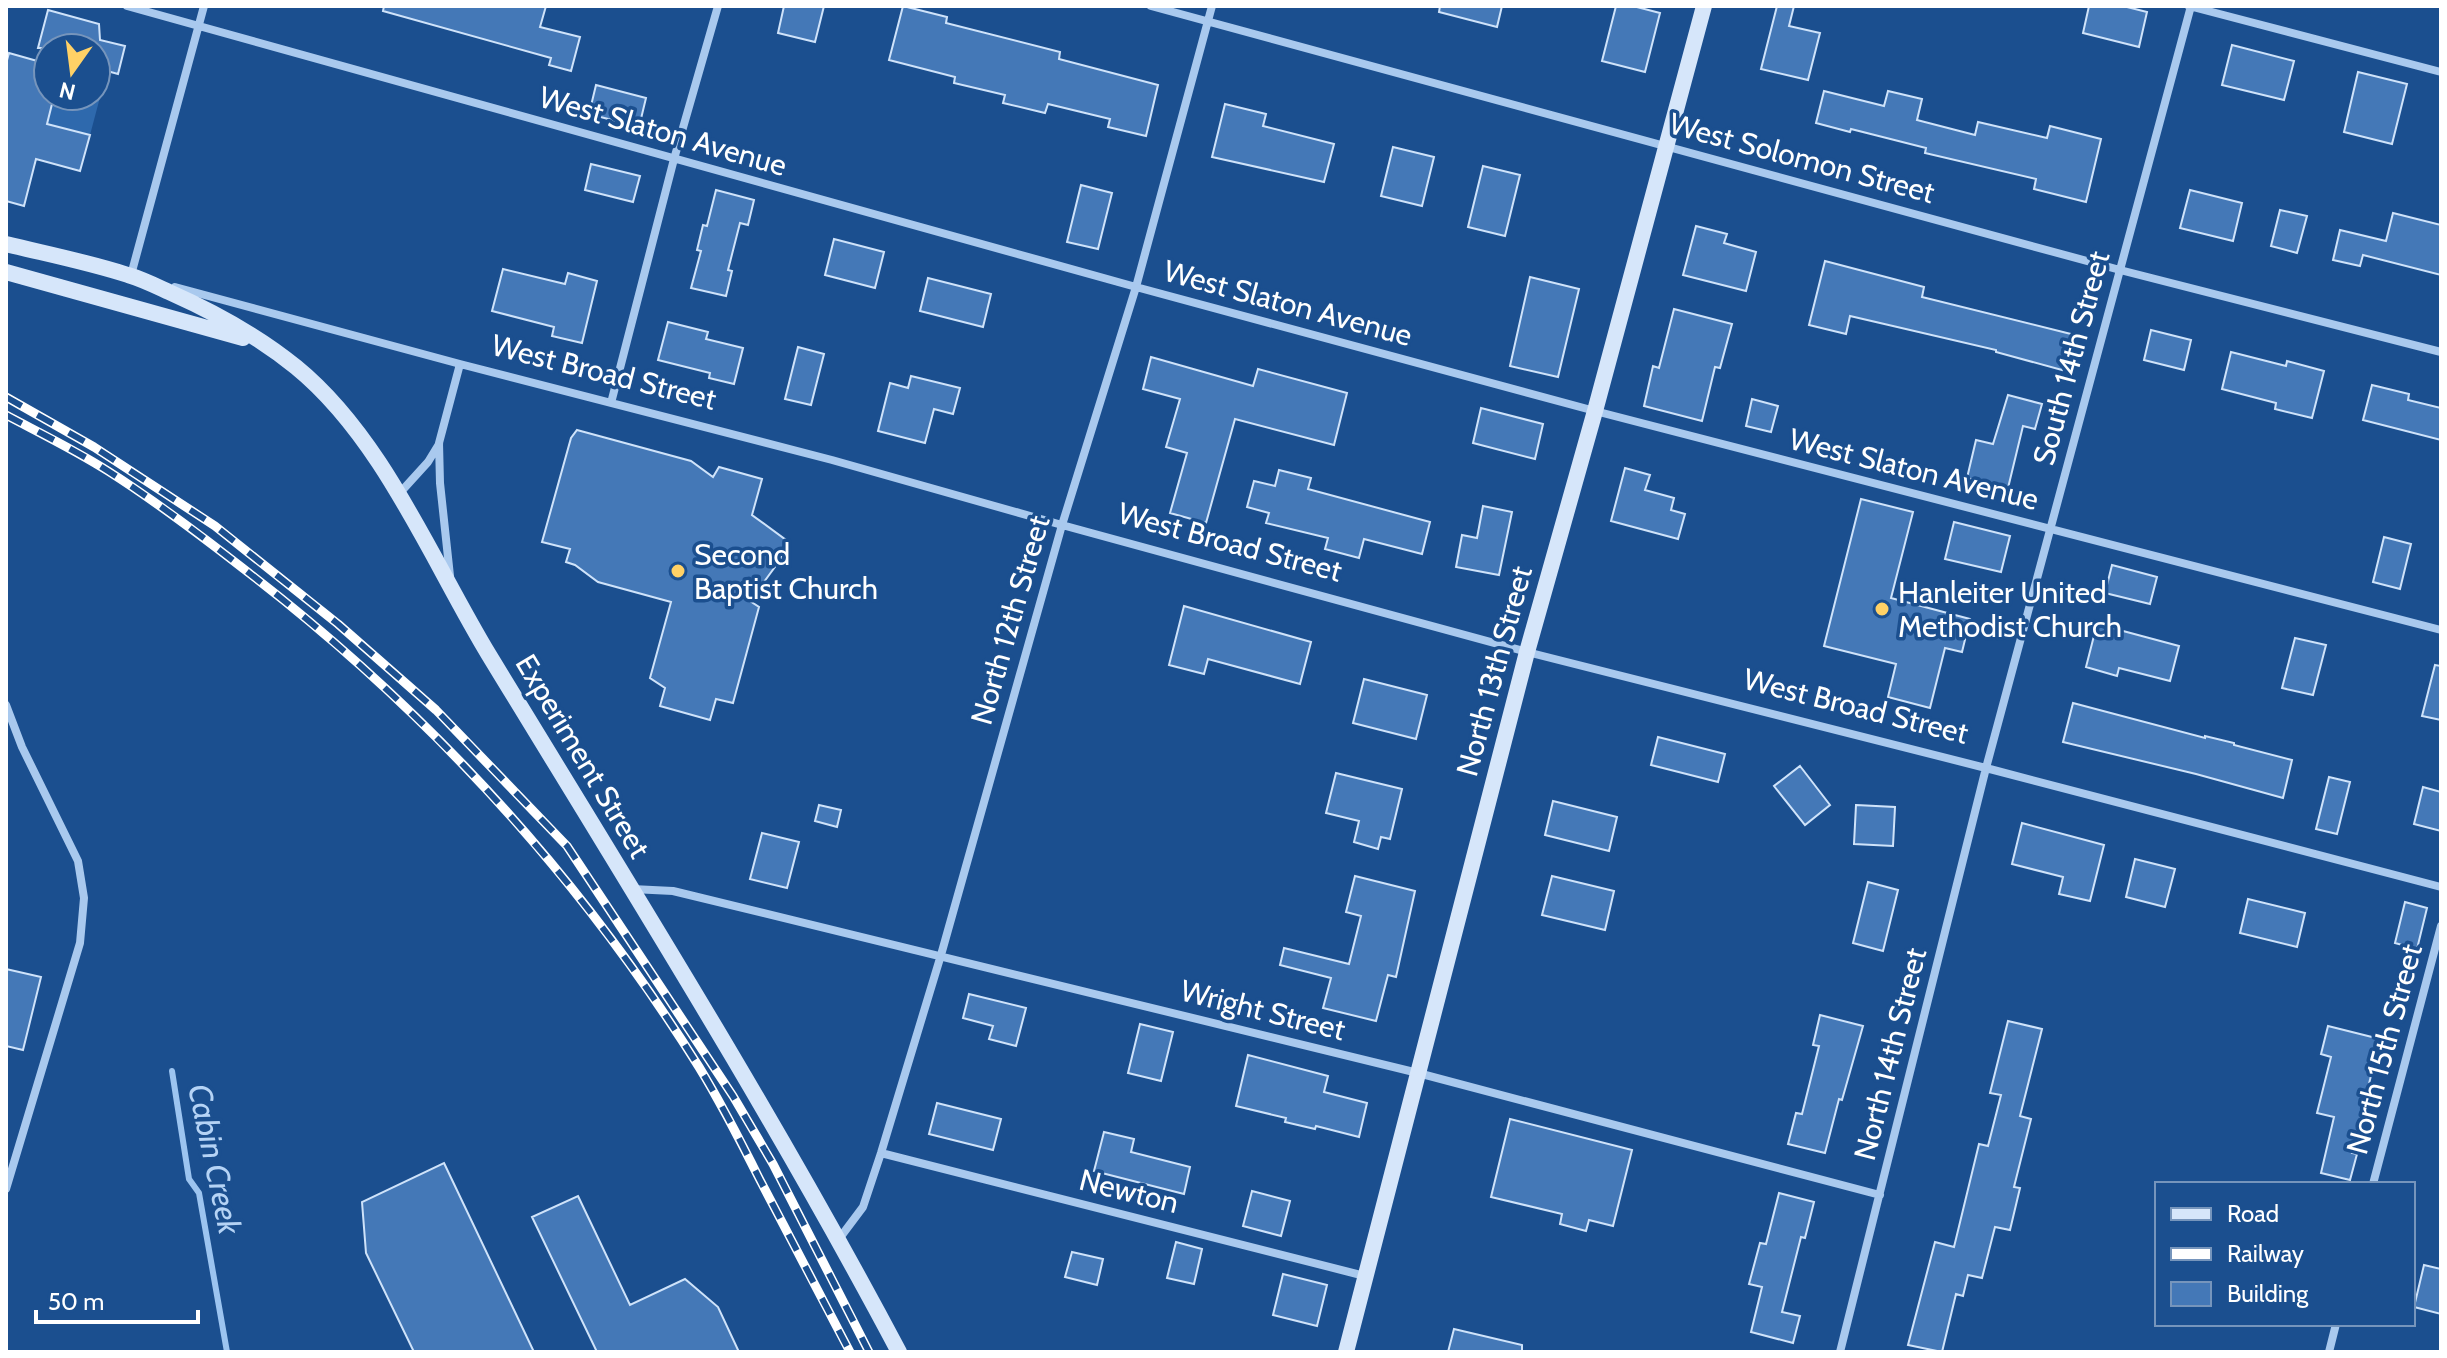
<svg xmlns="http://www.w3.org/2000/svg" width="2447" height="1358" font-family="Cabin,sans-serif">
  <rect width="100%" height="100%" fill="#1b4f8f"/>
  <path fill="#2e69ad" d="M96,68L107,71L90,135L47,124L54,96H96Z"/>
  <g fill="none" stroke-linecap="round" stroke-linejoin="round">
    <path stroke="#9cc4f0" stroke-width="6" d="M172,1071L189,1179L199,1193L227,1352"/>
  </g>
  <path fill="#4478b7" stroke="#cfe3fa" stroke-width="2" d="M384,6H546L540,27L580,37L571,71L549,65L551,58L383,11Z
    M784,6H824L815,42L778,33Z
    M903,6L947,17L946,23L1060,52L1059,59L1158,85L1146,136L1108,127L1110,119L1048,104L1045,113L1003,103L1005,95L954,83L955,77L889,60Z
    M1440,6H1502L1497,27L1439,12Z
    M1616,6H1633L1660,13L1645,72L1602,61Z
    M1777,6H1794L1789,26L1820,33L1808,80L1761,69Z
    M2089,6H2123L2147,12L2139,47L2083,33Z
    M48,10L99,24L100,40L125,46L118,74L96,68V48H38Z
    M2232,45L2294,61L2284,100L2222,85Z
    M9,53L48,64V96H54L47,124L90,135L80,171L36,159L24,206L6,201V64Z
    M2358,72L2407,84L2392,144L2344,132Z
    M596,85L646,98L639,127L589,114Z
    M1824,91L1884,106L1888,91L1922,99L1917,120L1975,135L1978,122L2047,138L2050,126L2101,139L2086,202L2034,189L2036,179L1925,153L1926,148L1851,129L1850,132L1816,123Z
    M1225,104L1266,114L1263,126L1334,144L1324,182L1212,157Z
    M1393,147L1434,157L1422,206L1381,196Z
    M591,164L640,176L633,202L585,190Z
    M1483,166L1520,175L1505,236L1468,227Z
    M1081,185L1112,193L1098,249L1067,242Z
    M716,190L754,200L748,225L740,223L728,270L732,271L726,296L691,288L701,251L697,250L703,225L707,226Z
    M2190,190L2242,203L2233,241L2180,228Z
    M2280,210L2307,216L2297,253L2271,246Z
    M2393,213L2441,225V275L2363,255L2360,266L2333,260L2340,230L2386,241Z
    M1696,226L1727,234L1724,243L1756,252L1746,291L1683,275Z
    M834,239L884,252L875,288L825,275Z
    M1825,261L1924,287L1922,297L2071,334L2062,370L1996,352V350L1850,316L1846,334L1809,325Z
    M503,269L565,284L568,273L597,281L582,343L552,336L554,327L492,311Z
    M1530,277L1579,289L1558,377L1510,366Z
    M928,278L991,294L983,327L920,311Z
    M1674,309L1732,324L1720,368L1715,367L1702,421L1644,406L1653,366L1659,368Z
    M668,322L708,332L706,339L743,348L734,384L709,378L710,373L658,360Z
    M2151,330L2191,340L2184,370L2144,360Z
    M798,347L824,354L811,405L785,399Z
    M2231,352L2286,366L2287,361L2324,371L2312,418L2275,409L2276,403L2222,389Z
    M1151,357L1253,386L1258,369L1347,393L1334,445L1235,419L1206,523L1170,513L1187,453L1166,447L1180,399L1143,389Z
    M911,376L960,388L953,414L934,409L925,443L878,431L890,383L908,388Z
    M2372,385L2409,394L2408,400L2441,408V440L2363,420Z
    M2008,395L2042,404L2035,429L2023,426L2008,488L1967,478L1976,440L1993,444Z
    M1752,399L1778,406L1771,432L1746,426Z
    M1481,408L1543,424L1535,459L1473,443Z
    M577,430L691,461L713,477L719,467L762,479L752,515L786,540L780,560L750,601L759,607L733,703L716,699L710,720L660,706L665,688L650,678L671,602L598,582L575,565L566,562L570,549L542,542L571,438Z
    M1625,468L1650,475L1645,490L1674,498L1671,510L1685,514L1678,539L1611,521Z
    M1279,470L1311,478L1308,489L1430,522L1422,554L1364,539L1359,558L1325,549L1328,538L1266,523L1269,513L1247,507L1254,481L1275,486Z
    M1861,499L1913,512L1891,598L1970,619L1962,652L1945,648L1930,708L1888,697L1896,664L1824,646Z
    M1483,506L1512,512L1499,575L1456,567L1462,535L1477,538Z
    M1954,522L2010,536L2001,572L1945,559Z
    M2384,537L2411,544L2400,589L2373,582Z
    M2112,565L2157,577L2150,604L2105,593Z
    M1184,606L1311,642L1300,684L1208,659L1204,674L1169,665Z
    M2097,624L2179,646L2170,681L2119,668L2117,676L2086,667Z
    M2295,638L2326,645L2313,695L2282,688Z
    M2435,665L2441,666V720L2422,716Z
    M1364,679L1427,695L1416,739L1353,723Z
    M2073,703L2205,738V736L2234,743V745L2292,760L2283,798L2196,774L2063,742Z
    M1658,737L1725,754L1718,782L1651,765Z
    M1800,766L1830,805L1805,825L1774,786Z
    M1336,773L1402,789L1390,839L1381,837L1378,849L1354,842L1359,821L1326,813Z
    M2329,777L2350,782L2337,834L2316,829Z
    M2423,787L2441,792V831L2414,824Z
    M1553,801L1617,817L1609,851L1545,835Z
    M819,805L841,810L837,827L815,821Z
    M1856,805L1895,807L1893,846L1854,844Z
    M2022,823L2104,845L2090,901L2059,894L2063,877L2012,864Z
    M762,833L799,842L787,888L750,879Z
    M2135,859L2175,869L2165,907L2126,897Z
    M1355,876L1415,891L1396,977L1388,975L1376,1021L1323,1008L1331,978L1280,965L1284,948L1349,964L1361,916L1346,912Z
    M1552,876L1614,891L1605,930L1542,915Z
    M1868,882L1898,890L1883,951L1853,943Z
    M2248,899L2305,913L2297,947L2240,933Z
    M2405,902L2427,908L2417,949L2395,943Z
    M6,969L41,977L23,1050L6,1046Z
    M969,994L1026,1008L1016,1046L989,1039L993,1026L963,1018Z
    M1820,1015L1863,1026L1842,1100L1839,1099L1825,1153L1788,1144L1796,1113L1802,1114L1819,1046L1813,1045Z
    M2008,1021L2042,1029L2020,1116L2031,1119L2014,1187L2020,1188L2010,1230L1995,1227L1982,1278L1968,1275L1963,1296L1956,1294L1942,1352L1908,1345L1935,1242L1954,1247L1979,1144L1988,1146L2001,1095L1990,1093Z
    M1140,1024L1173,1032L1161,1081L1128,1073Z
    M2328,1026L2380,1039L2352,1153L2357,1154L2350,1180L2321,1173L2334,1117L2317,1113L2331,1057L2321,1054Z
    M1248,1055L1328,1076L1324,1092L1367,1103L1359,1137L1316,1126L1315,1129L1285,1122L1286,1118L1236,1106Z
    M937,1103L1001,1119L993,1150L929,1134Z
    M1510,1119L1632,1150L1613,1226L1589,1220L1586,1231L1560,1224L1562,1214L1491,1197Z
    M1104,1132L1134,1139L1131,1152L1190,1167L1184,1194L1094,1171Z
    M444,1163L534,1352H414L366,1253L362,1202Z
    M1252,1191L1290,1201L1281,1236L1243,1226Z
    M1779,1193L1814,1202L1805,1238L1801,1237L1782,1312L1800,1316L1793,1343L1751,1332L1762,1287L1749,1284L1760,1243L1766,1244Z
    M578,1196L630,1305L685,1279L718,1307L739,1352H597L532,1217Z
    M1176,1242L1202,1249L1194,1284L1167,1278Z
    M1072,1252L1103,1259L1097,1285L1065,1277Z
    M2424,1265L2441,1269V1314L2414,1307Z
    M1283,1274L1327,1285L1317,1326L1273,1315Z
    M1454,1329L1522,1345V1352H1448Z"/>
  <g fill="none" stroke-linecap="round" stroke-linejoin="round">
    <path stroke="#a9c9ee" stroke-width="8" d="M127,6L1136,287L1595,411L2441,630
      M1151,6L2120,270L2441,352
      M2189,6L2441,72
      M131,275L204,6
      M175,287L460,364L832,460L1062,525L1527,652L1986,768L2441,887
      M611,403L674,159L718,6
      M398,495L428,462L439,444
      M450,576L440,483L439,443L460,364
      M6,705L22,747L78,861L84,898L80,943L6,1189
      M632,889L673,891L1418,1073L1880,1195
      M881,1153L1365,1276
      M2373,1184L2441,926
      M839,1239L863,1207L881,1153L941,955L1062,525L1136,287L1212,6
      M1840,1352L1986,768L2191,6
      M2329,1352L2336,1324"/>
    <path stroke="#d6e6fa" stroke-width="16" d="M6,244C47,254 88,262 128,275C142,279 156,286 169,292C214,312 258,336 296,367C383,438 432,561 489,655C629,885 773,1114 899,1352
      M6,272L243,338
      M1346,1352L1527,652L1595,411L1704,6"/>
    <defs>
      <path id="rail" d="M6,397L94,447L215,526L338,624L436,710L567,846L733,1096L773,1164L869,1352
        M6,415C40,433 75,450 108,471C157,502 203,537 249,573C427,710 579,876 699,1067C721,1103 741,1142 760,1180C790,1237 820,1295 850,1352"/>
    </defs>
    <use href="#rail" stroke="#fff" stroke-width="9"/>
    <use href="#rail" stroke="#1b4f8f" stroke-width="6" stroke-dasharray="18" stroke-linecap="butt"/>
  </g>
  <g fill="#ffd166" stroke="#1b4f8f" stroke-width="3">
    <circle cx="678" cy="571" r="8"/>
    <circle cx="1882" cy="609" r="8"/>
  </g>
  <g text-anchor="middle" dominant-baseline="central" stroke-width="7" stroke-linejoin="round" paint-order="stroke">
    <g font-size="30" fill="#fff" stroke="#1b4f8f">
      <text transform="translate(663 131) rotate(16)">West Slaton Avenue</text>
      <text transform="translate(1802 158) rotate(15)">West Solomon Street</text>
      <text transform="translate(1288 303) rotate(15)">West Slaton Avenue</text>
      <text transform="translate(2071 358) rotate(-75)">South 14th Street</text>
      <text transform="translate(604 372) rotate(14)">West Broad Street</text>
      <text transform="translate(1914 469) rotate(14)">West Slaton Avenue</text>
      <text transform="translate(1230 542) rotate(15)">West Broad Street</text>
      <text transform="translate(1010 620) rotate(-74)">North 12th Street</text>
      <text transform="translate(1494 671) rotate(-75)">North 13th Street</text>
      <text transform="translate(1856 706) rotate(14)">West Broad Street</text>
      <text transform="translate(583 756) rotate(59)">Experiment Street</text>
      <text transform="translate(1263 1010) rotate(14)">Wright Street</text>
      <text transform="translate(2384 1049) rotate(-75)">North 15th Street</text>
      <text transform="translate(1890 1054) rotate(-76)">North 14th Street</text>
      <text transform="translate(1129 1191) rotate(14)">Newton</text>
    </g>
    <g font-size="30" fill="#fff" stroke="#1b4f8f" text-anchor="start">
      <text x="694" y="554">Second<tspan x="694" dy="34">Baptist Church</tspan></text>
      <text x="1898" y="592">Hanleiter United<tspan x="1898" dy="34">Methodist Church</tspan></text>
    </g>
    <g font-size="32" font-style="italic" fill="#b5d3f5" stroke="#1b4f8f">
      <text transform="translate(215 1159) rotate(78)">Cabin Creek</text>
    </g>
  </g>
  <rect width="2447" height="1358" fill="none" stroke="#ffffff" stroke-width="16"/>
  <rect x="2155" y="1182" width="260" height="144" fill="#1b4f8f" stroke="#7695bc" stroke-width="2"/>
  <rect x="2171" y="1208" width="40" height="12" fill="#d6e6fa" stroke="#7695bc" stroke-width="2"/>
  <text x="2227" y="1222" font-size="24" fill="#ffffff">Road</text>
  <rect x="2171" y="1248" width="40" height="12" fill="#ffffff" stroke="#7695bc" stroke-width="2"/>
  <text x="2227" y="1262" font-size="24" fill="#ffffff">Railway</text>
  <rect x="2171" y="1282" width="40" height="24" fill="#4478b7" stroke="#7695bc" stroke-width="2"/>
  <text x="2227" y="1302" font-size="24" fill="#ffffff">Building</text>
  <g transform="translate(72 72) rotate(194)"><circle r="38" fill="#1b4f8f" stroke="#7695bc" stroke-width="2"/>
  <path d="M0-6L14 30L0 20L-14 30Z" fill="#ffd166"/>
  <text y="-12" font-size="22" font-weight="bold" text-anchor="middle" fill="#ffffff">N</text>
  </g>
  <path d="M36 1310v12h162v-12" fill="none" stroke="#ffffff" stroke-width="4"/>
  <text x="48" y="1310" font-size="24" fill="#ffffff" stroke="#1b4f8f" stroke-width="6" paint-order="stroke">50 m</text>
</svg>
